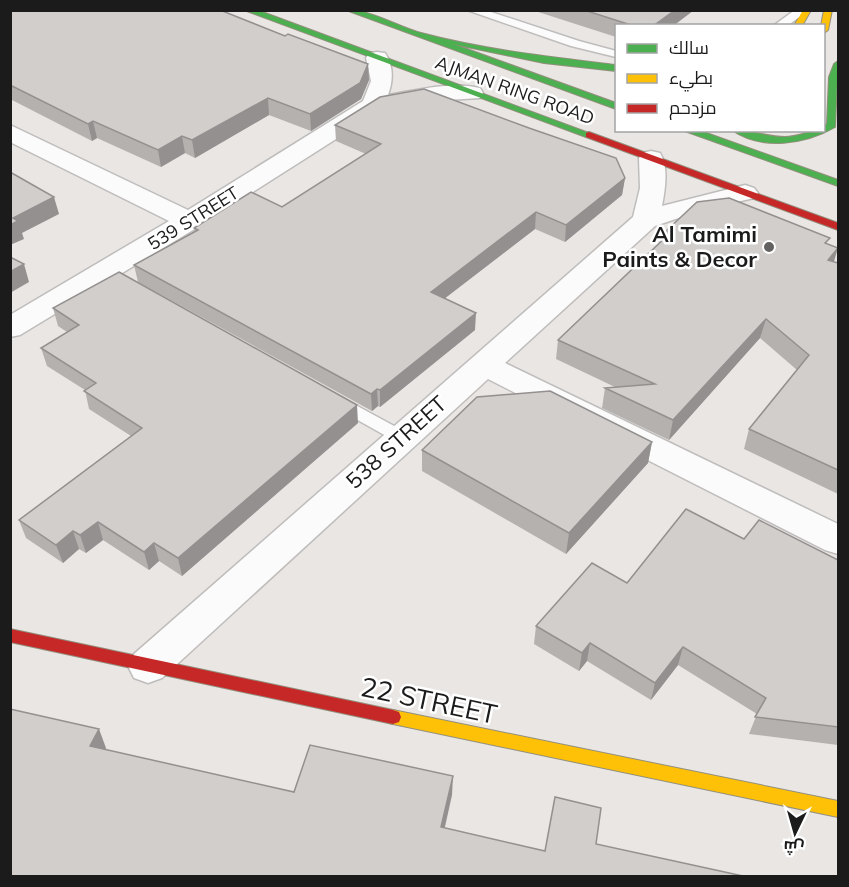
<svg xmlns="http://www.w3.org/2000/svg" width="849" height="887" font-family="Mulish,Cairo,sans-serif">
  <rect width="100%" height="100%" fill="#e9e6e4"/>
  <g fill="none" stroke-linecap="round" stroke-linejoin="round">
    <defs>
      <path id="lane" d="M467,10H485L579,41L616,51V57L571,46Z
        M795,10H809L787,26H773Z
        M337,395L407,433L410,437L407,441L401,443L395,441L331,405L328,401L331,397Z"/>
      <path id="street" d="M377,52L385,53C394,66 393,81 388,95C417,90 451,81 480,88L483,93L480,98L431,101L380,111L198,227L20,335L10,337V315L169,221L10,142V125L188,210L363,101L371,81L366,58L369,53Z
        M651,151L660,153C669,167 665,190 662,206L745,185L754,188L758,193L754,198L702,210L655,226L505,363L838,524V554L825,550L488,379L162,678L148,683L134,678L128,666L134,654L633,217L640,188L639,158L642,153Z"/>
      <path id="fast" d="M244,10H257L594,135L586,137Z
        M346,10C372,10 396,26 421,33C485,50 551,57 616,65V71L544,63L453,44L616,103V109Z
        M838,61L835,127C806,144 762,151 732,130C751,130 767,137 785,137C799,137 810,130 824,130V126L827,124L829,77L834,64Z
        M682,130H698L838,180V186Z"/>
      <path id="slow" d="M803,10H811L802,26H794Z
        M824,10H832L828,30L824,33V26H821Z
        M393,710L838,801V817L393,724L387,722L385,717L387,712Z"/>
      <path id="jam" d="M589,132L838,223V230L586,137V133Z
        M10,629L393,710L399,712L401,717L399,722L393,724L10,642Z"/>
    </defs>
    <use href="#lane" stroke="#bfbdbc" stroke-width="3"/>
    <use href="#street" stroke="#bfbdbc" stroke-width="3"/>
    <use href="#fast" stroke="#938f7d" stroke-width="2"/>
    <use href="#slow" stroke="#938f7d" stroke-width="2"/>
    <use href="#jam" stroke="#938f7d" stroke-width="2"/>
    <use href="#lane" fill="#fcfbfb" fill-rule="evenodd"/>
    <use href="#street" fill="#fcfbfb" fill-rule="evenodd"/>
    <use href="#fast" fill="#4caf50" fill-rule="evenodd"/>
    <use href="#slow" fill="#ffc107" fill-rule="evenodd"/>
    <use href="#jam" fill="#c62828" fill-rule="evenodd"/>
  </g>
  <path fill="#b5b1af" d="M10,10L285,36L368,64L369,80L361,99L311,131L269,115L195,158L185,153L161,167L97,138L92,141L10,99Z
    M532,10H694L673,26H616V37Z
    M335,125L625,178L622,195L565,242L535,229L445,298L475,330L380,407L378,406L372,411L138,282L134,265L195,231L194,228L282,207L366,154L336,141Z
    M666,231L828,244L834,262L838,263V494L744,449L749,429L797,370L760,338L669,440L602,408L605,388L615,387L556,359L558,340L664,239Z
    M53,308L358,423L182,576L159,561L149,570L103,540L86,553L79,549L63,563L26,538L19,520L131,436L89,409L85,390L47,366L41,348L67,332L58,326Z
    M652,442L648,463L566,554L422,471V450Z
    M744,539L838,560V745L749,734L757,714L678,665L651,700L587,661L579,671L534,644L536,626L627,583Z"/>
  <path fill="#93908f" d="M675,10H694L673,26H653Z
    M368,64L369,80L361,99L311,131L310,114Z
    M268,98L269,115L195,158L192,140Z
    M93,121L97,138L92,141L88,124Z
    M182,136L185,153L161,167L158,150Z
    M625,178L622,195L565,242L566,225Z
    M54,197L59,214L22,233L24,239L10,245V225L13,218Z
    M536,212L535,229L431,309V292Z
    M838,248L832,268L828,260Z
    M24,264L29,282L10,293V272Z
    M476,313L475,330L380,407V390Z
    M766,319L760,338L669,440L673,420Z
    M377,389L378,406L372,411L371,394Z
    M357,405L358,423L182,576L178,558Z
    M652,442L648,463L566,554L569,533Z
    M98,522L103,540L86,553L80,535Z
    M73,531L79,549L63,563L56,545Z
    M154,543L159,561L149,570L144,552Z
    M590,643L587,661L579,671L582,653Z
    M683,647L678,665L651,700L655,683Z
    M99,729L106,748L98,765L90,746Z
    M453,776L452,795L441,845V827Z"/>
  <path fill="#d2cecc" stroke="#93908f" stroke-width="1.5" d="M10,10H220L285,36L288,34L368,64L360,83L310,114L268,98L192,140L182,136L158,150L93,121L88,124L10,85Z
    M584,10H675L653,26H634Z
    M424,89L529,128L616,158L625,178L566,225L536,212L431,292L476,313L380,390L377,389L371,394L134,265L198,230L194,228L251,192L282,207L381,144L335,125L380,97Z
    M10,172L54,197L13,218L18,221L10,225Z
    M729,198L830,238L825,243L838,248L828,260L838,263V470L749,429L809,355L766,319L673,420L605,388L655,384L558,340L670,233L666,231L697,202Z
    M10,257L24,264L10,272Z
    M119,272L357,405L178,558L154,543L144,552L98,522L80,535L73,531L56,545L19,520L142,428L84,391L96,383L41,348L79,325L53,308Z
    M550,391L652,442L569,533L422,450L477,397Z
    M686,509L744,539L759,520L838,560V727L755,717L766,698L683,647L655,683L590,643L582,653L536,626L592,563L627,583Z
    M10,709L99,729L90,746L294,792L310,745L453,776L441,827L545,851L555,797L601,808L596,844L743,876H10Z"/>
  <circle fill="#636261" stroke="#fff" stroke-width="2" cx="769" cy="247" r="6"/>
  <g text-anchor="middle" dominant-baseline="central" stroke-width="5" stroke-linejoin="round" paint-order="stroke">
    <g font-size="18" fill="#1b1b1b" stroke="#fff">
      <text transform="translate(515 90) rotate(20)">AJMAN RING ROAD</text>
      <text transform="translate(193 218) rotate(-32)">539 STREET</text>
    </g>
    <g font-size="22" font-weight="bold" fill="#1b1b1b" stroke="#fff" text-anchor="end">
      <text x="757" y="234">Al Tamimi<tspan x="757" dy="25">Paints &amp; Decor</tspan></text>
    </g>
    <g font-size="22" fill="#1b1b1b" stroke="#fff">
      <text transform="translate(396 442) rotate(-42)">538 STREET</text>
    </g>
    <g font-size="27" fill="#1b1b1b" stroke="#fff">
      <text transform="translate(429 700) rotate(12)">22 STREET</text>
    </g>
  </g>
  <rect width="849" height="887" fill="none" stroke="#1b1b1b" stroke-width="24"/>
  <rect x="615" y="24" width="210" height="108" fill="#ffffff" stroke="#a4a4a4" stroke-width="1.5"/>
  <rect x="627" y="44" width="30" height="9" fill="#4caf50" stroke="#a4a4a4" stroke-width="1.5"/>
  <text x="669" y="54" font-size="18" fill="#1b1b1b">سالك</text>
  <rect x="627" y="74" width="30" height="9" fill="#ffc107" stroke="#a4a4a4" stroke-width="1.5"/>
  <text x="669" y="84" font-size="18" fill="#1b1b1b">بطيء</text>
  <rect x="627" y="104" width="30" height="9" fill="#c62828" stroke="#a4a4a4" stroke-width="1.5"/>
  <text x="669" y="114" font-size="18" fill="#1b1b1b">مزدحم</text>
  <g transform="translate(795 833) rotate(185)" stroke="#ffffff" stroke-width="4.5" paint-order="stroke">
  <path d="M0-4.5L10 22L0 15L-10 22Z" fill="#1b1b1b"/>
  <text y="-9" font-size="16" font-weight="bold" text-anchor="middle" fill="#1b1b1b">ش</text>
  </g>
</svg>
